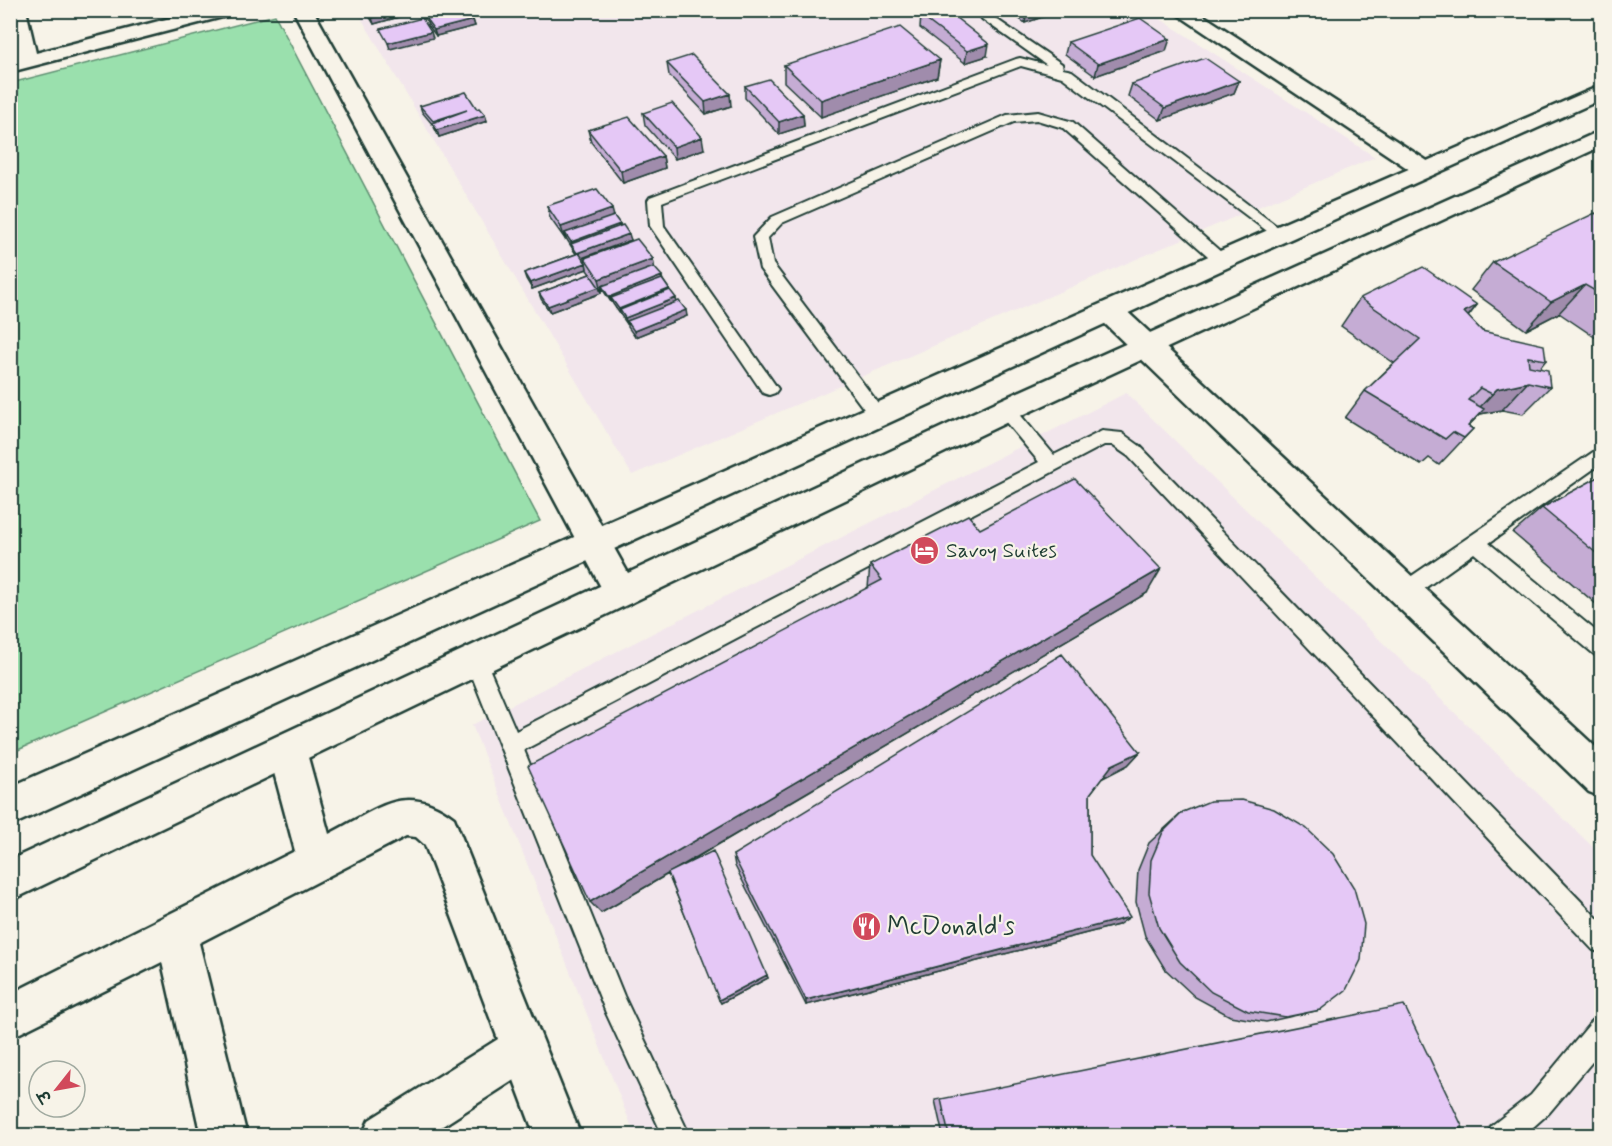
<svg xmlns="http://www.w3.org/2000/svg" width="1612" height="1146" font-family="Mynerve,'Playpen Sans Deva',sans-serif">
  <rect width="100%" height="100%" fill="#f7f3e8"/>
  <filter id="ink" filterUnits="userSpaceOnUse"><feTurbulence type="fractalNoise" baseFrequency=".0167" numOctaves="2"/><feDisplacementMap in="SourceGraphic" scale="12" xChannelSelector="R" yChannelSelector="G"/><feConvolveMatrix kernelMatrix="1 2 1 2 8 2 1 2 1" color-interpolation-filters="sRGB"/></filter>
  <g filter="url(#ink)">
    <path fill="#f2e6ec" d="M357,11H1148L1375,157L632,475Z
      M1126,393L1601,855V1135H635L472,725Z"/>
    <path fill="#9ae0ad" stroke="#5c8e70" stroke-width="1.5" d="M275,15L540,521L11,753V83Z"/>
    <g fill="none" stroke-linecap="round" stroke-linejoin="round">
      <defs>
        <path id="lane" d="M986,12L1062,64L1063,69L1072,71L1287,234L1280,239L1275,237L1062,77L1021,66L662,202L664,226L778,389L775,393L769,395L763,393L650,226L648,200L650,197L1016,59L1020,58L1047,65L982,19L980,16Z
          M1038,112L1073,122L1230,260L1227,264H1217L1063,128L1037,120L1014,122L782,223L768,238L773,264L887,415L884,420L878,422L872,420L760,269L753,237L772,217L1007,115Z
          M1006,403L1012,405L1054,455L1102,431L1122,433L1140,446L1602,923V953L1593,950L1128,456L1112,445H1104L524,750L624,996L690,1136H663L606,1013L466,661L469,654L476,652L483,654L516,731L1039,462L1000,415L997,410L1000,405Z
          M1602,446V463L1489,543L1602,636V658L1595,655L1474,553L1411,598L1404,600L1397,598L1394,592L1397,586Z
          M1602,1016V1050L1549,1113L1523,1136H1488L1491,1126L1531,1095L1593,1020Z"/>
        <path id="street" d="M10,10H26L36,53L201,10H237L234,14L10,72V59L16,58L10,33Z
          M293,10H313L633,582L638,592L633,602L621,606L609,602Z
          M1171,10H1195L1432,164L1436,169L1432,174L1424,176L1416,174Z
          M1110,303L1120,305L1602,753V797L1589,792L1100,319L1096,312L1100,305Z
          M287,732L300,738L306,750L329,834C377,810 405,780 454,818L581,1136H535L514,1080L427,1136H362L369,1120L498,1039L425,845L416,837L406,836L199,943L247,1136H201L162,962L10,1038V994L295,851L268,750L274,738Z"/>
        <path id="secondary" d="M1602,85V99L1231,266L10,826V787L1213,254Z
          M1602,130V146L1016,418L10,901V860L996,402Z"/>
      </defs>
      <use href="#lane" stroke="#1f3d34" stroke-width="4"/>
      <use href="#street" stroke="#1f3d34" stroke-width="5"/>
      <use href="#secondary" stroke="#1f3d34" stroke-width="5"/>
      <use href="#lane" fill="#f7f3e8" fill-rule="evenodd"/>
      <use href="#street" fill="#f7f3e8" fill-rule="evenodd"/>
      <use href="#secondary" fill="#f7f3e8" fill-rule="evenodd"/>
    </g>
    <path fill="#c5acd4" stroke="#1f3d34" stroke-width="1.5" d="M367,10H412L413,13L374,24L369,16Z
      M418,10H451L424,18Z
      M1007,10H1063L1025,23Z
      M921,16L987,56L965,63L920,28Z
      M426,19L473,20L475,26L436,36L428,25Z
      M1068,42L1166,51L1095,76L1065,54Z
      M940,60L937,77L821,117L784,82V65Z
      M667,63L731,106L706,114L669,75Z
      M1239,81L1234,93L1160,120L1128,96L1132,84Z
      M745,86L803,114L804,126L779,134L745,98Z
      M420,106L477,109L485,115L487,121L439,137L433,125L422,112Z
      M643,113L704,149L675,159L645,125Z
      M588,130L663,156L665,168L623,183L591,142Z
      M547,206L614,216L631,240L582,258L586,263L587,269L532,289L526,279L524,273L576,254L566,238L565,239L550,218Z
      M1602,217V342L1559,313L1526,330L1471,290L1493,262Z
      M585,258L653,259L654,267L669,289L676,302L687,316L635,337L628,327V324H627L613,304L612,302H611L603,290L602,291L599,287L601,293L550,312L541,299L539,293L590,274L587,270Z
      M1360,298L1477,305L1468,317L1482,331L1546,360L1539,369L1550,387L1523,414L1502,410L1480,414L1468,426L1473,429L1439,465L1429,458L1421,465L1345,418L1365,391L1394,363L1341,326Z
      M1602,475V609L1513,533L1542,508Z
      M980,529L1147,593L675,870L768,978L721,1003L668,874L601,913L868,588L870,565Z
      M1140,752L1128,765L1102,778L1090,794V855L1118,925L806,1005L735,866L733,855Z
      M1183,812L1320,1010L1266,1022L1230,1016L1195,997L1165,969L1145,936L1136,902L1138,870L1149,843Z
      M941,1099L1428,1136H943L935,1100Z"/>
    <path fill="#a08cac" stroke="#1f3d34" stroke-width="1.5" d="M398,10H412L413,13L374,24L372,18Z
      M422,10H451L424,18Z
      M1030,10H1063L1025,23L1027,11Z
      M473,20L475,26L436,36L434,30Z
      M431,32L433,38L390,49L388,43Z
      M1170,39L1166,51L1095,76L1098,64Z
      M989,44L987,56L965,63L967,51Z
      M940,60L937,77L821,117V100Z
      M1239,81L1234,93L1160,120L1165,108Z
      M730,94L731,106L706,114L705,102Z
      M803,114L804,126L779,134V122Z
      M485,115L487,121L439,137L437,130Z
      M702,137L704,149L675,159L674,147Z
      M663,156L665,168L623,183L621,171Z
      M612,209L615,220L565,233L566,238L565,239L561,227Z
      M620,224L622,230L572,245L571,242Z
      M629,234L631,240L579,259L577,253Z
      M653,259L655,271L602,286L603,290L602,291L599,279Z
      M586,263L587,269L532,289L530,283Z
      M662,276L663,282L611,298L612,302H611L609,297Z
      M1585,285L1559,313L1526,330L1551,302Z
      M599,287L601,293L550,312L548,306Z
      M669,289L670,295L620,310V315L619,309Z
      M676,298L677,304L627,321L628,324H627L625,318Z
      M1477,305L1455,333L1464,312Z
      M686,310L687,316L635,337L634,331Z
      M1528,382L1502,410L1480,414L1459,435L1467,421L1497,389Z
      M1161,569L1147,593L601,913L590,902Z
      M1140,752L1128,765L1101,779L1112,765Z
      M1130,917L1118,925L806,1005V1000Z
      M767,975L768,978L721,1003L719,1000Z"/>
    <path fill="#e5c8f6" stroke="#1f3d34" stroke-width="1.5" d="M367,10H398L372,18Z
      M460,10H466L473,20L434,30L426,19Z
      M938,10H946L989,44L967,51L921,16Z
      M422,18L431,32L388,43L380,29Z
      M1140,18L1170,39L1098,64L1068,42Z
      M900,27L940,60L821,100L784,65Z
      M692,55L730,94L705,102L667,63Z
      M1205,58L1239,81L1165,108L1132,84Z
      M769,79L803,114L779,122L745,86Z
      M466,92L477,109L479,108L485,115L437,130L432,123L467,110L433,121L420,106Z
      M672,103L702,137L674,147L643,113Z
      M629,117L663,156L621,171L588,130Z
      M597,189L612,209L561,227L547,206Z
      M1595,213L1602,217V295L1585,285L1551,302L1493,262Z
      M614,216L620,224L571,242L565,233Z
      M623,225L629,234L577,253L571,244Z
      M637,239L653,259L599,279L585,258Z
      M579,253L586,263L530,283L524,273Z
      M654,267L662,276L609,297L602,286Z
      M1423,267L1477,305L1464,312L1482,331L1544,345L1546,360L1528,357L1529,366L1548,370L1550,387L1528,382L1497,389L1492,394L1480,388L1468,400L1484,409L1468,426L1473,429L1464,438L1453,432L1445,439L1365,391L1420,339L1360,298Z
      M590,274L599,287L548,306L539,293Z
      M662,279L669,289L619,309L611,298Z
      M670,290L676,298L625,318L620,310Z
      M679,301L686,310L634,331L627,321Z
      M1602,475V558L1542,508Z
      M1075,479L1161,569L590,902L528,766L882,580L870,565L968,515L980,529Z
      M1062,654L1140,752L1112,765L1090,794V855L1130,917L806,1000L733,855Z
      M1242,800L1274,809L1306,828L1333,854L1354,888L1364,924L1361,960L1346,990L1320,1010L1286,1017L1248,1011L1211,992L1180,962L1159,928L1149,893L1151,860L1163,832L1183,812L1210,801Z
      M713,851L767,975L719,1000L668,873Z
      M1404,1005L1463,1128L1428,1136H949L941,1099Z"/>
  </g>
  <defs>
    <symbol id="hotel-disc" viewBox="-11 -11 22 22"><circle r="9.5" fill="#d1495b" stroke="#f7f3e8"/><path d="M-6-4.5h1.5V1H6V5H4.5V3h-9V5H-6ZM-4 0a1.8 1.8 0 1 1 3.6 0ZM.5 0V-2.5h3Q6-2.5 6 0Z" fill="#fff"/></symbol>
    <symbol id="restaurant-disc" viewBox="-11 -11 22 22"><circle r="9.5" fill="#d1495b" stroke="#f7f3e8"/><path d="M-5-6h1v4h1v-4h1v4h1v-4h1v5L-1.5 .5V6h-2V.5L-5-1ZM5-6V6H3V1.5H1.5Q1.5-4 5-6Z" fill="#fff"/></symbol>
  </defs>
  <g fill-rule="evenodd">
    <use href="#hotel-disc" x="908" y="534" width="33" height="33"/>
    <use href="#restaurant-disc" x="850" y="910" width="33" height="33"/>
  </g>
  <g text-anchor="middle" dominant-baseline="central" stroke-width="4.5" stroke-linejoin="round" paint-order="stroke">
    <g font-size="21" fill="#1f3d34" stroke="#f7f3e8" text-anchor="start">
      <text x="946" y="551">Savoy Suites</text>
    </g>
    <g font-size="26" fill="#1f3d34" stroke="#f7f3e8" text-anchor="start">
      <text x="887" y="927">McDonald's</text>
    </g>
  </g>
  <rect width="1612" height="1146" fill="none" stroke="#f7f3e8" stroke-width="36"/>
  <rect x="18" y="18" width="1576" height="1110" fill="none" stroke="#1f3d34" stroke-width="2" filter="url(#ink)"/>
  <g transform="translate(57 1089) rotate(239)"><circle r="28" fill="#f7f3e8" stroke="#a1aaa0" stroke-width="1.5"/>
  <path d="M0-4.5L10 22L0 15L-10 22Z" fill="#d1495b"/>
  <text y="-9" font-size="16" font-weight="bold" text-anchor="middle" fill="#1f3d34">उ</text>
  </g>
</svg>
